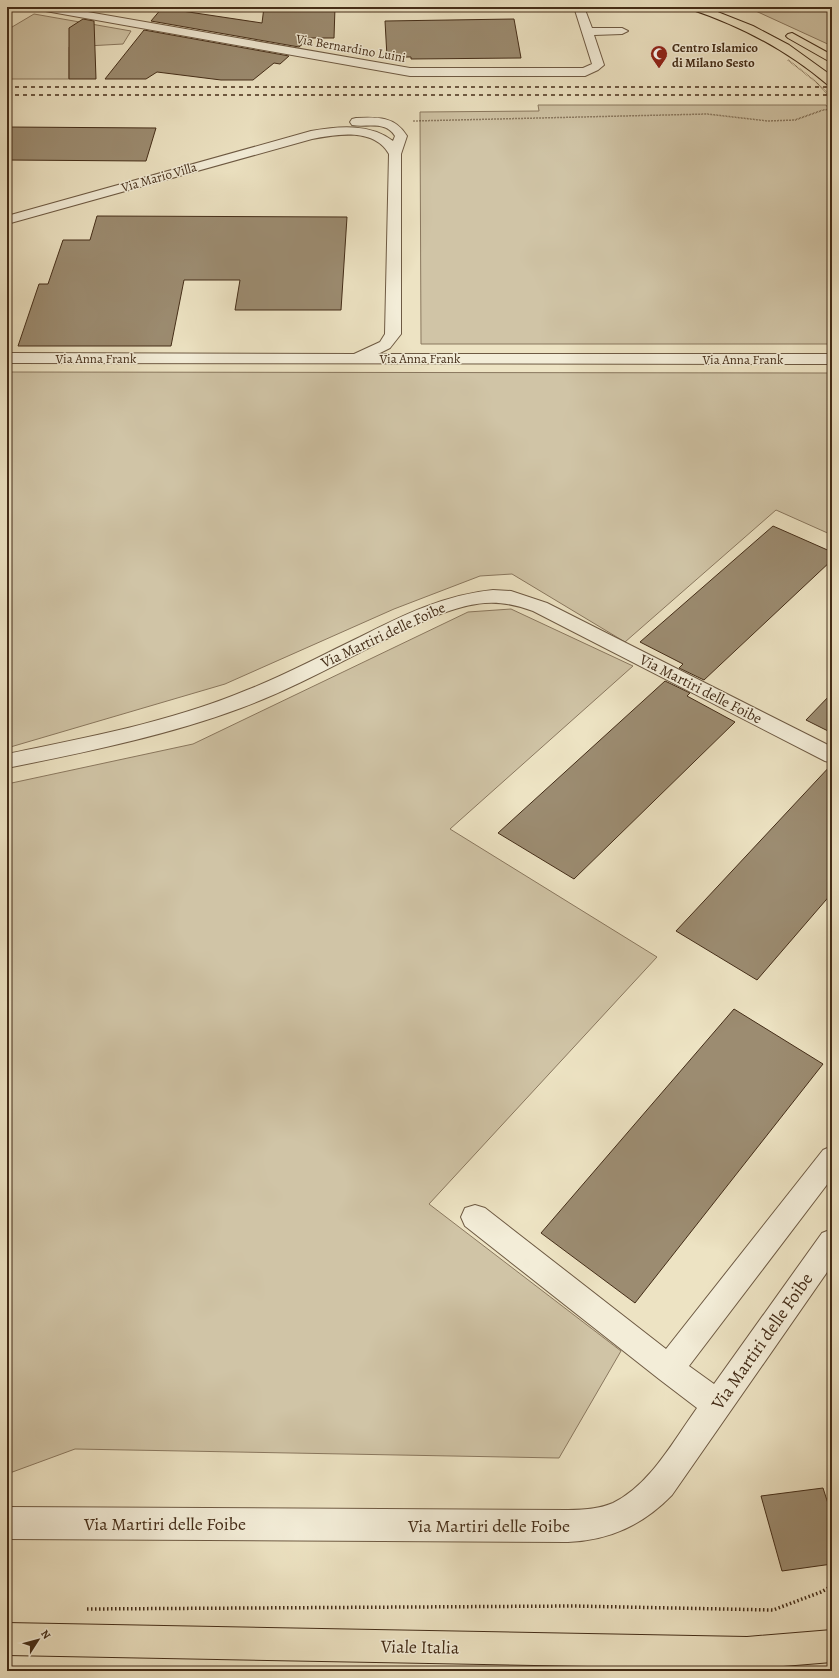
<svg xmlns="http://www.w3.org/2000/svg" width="839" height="1678" font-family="Alegreya,serif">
  <rect width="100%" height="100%" fill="#ede3c3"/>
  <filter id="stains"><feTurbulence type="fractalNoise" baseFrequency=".005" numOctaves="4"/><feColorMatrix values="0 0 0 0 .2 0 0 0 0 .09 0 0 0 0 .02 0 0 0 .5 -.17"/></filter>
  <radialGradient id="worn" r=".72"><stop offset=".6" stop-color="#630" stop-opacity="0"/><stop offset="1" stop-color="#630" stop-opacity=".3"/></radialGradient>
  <path fill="#d0c4a6" stroke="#8a785f" d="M747,7H832V46Z
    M34,14L131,31L123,44L69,47V79H7V30Z
    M538,105H826L832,114V344H421L420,112L539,111Z
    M7,372L832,373V535L776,510L625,642L512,574L480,576L394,609L225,684L7,748Z
    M511,609L633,666L450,829L657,957L429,1204L621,1351L559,1458L75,1449L7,1474V784L193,744L468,612Z"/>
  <path fill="#9c8c71" stroke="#442d18" d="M264,7H335L334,38H310L299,47L151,21L162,8L262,23Z
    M83,19L94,21L96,79H69V28Z
    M514,19L521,58L411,59V57H387L385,21Z
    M144,30L289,56L280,64L274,63L253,80H221L157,72L146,79H105Z
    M7,127L156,128L146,161L7,160Z
    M97,216L347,217L341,310H235L240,280H184L171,346H18L39,284H48L63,240H90Z
    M773,526L832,552V560L704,680L679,668L683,664L640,642Z
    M665,681L690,693L687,696L735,722L574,879L498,833Z
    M832,693V733L806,720Z
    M832,764V893L757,980L676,931Z
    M734,1009L823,1064L635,1303L541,1233Z
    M823,1488L832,1516V1564L782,1571L761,1496Z"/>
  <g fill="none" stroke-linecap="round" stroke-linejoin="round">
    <defs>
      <path id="minor" d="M35,7H59L410,68H583L592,64L574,7H584L592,28H622L628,31L622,34L594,35L604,65L598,70L585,76H410L40,10Z
        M356,118C377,117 395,116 407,136L401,154V334L390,348L378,354H832V364L7,363V353L354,354L380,342L385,334L389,154C374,128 338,134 312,139L7,224V216L311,131C338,126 370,123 393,141L395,136C385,120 366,128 352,125L350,122L352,119Z
        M493,590L511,591L547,603L832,747V763L825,761L533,611C496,597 472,602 435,616C370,644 309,683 241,708C166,736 86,752 7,768V754C88,737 171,722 247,690C286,675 322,655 360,637C403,615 444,595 493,590Z
        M832,1146V1178L689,1366L714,1384L822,1233L832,1229V1265L672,1495C643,1525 610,1540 568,1542L7,1539V1507L568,1510C583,1510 599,1509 613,1503C650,1485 674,1440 697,1408L659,1379L465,1226L461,1217L465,1208L475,1205L485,1208L666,1349L823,1150Z"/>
      <path id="major" d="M689,7H705L753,26L789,45L832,76V86L828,85C787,50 741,26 690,9Z
        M792,33L832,55V63L788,38L786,36L788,34Z
        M7,1623L747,1637L832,1630V1662L747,1669L7,1655Z"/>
    </defs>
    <use href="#minor" stroke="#6e5a43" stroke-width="2"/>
    <use href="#major" stroke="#442d18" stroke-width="2"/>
    <path stroke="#442d18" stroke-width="1.5" stroke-dasharray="0.5 1" stroke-linecap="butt" d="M669,7L677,8
      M413,121L707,114L768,121L795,120L823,110L832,109"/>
    <path stroke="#442d18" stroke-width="3.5" stroke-dasharray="1.5 2.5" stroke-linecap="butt" d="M87,1609L573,1606L773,1610L821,1592L832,1586"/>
    <use href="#minor" fill="#f3edd8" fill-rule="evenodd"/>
    <use href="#major" fill="#ede3c3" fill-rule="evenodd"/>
    <path stroke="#442d18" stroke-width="1.5" stroke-dasharray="4 4" stroke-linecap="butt" d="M7,87H832
      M7,95H832"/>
    <path stroke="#442d18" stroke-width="1.5" stroke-dasharray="0.5 1" stroke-linecap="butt" d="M788,60L815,81L832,98"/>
  </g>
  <defs>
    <symbol id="mosque-pin" viewBox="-11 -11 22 30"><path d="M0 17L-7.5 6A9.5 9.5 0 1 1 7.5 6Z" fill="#8f2418" stroke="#f3edd8"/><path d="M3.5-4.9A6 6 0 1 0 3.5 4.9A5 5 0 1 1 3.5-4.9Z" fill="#fff"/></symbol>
  </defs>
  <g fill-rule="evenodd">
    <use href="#mosque-pin" x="649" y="44" width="20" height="27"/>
  </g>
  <g text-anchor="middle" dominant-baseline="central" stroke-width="3" stroke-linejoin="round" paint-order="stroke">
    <g font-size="13" font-weight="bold" fill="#442d18" stroke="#f3edd8" text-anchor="start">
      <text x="672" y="47">Centro Islamico<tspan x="672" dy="15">di Milano Sesto</tspan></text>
    </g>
    <g font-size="13" fill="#442d18" stroke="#f3edd8">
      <text transform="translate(351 48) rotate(10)">Via Bernardino Luini</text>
      <text transform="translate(159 177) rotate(-16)">Via Mario Villa</text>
      <text x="96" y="358">Via Anna Frank</text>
      <text x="420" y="358">Via Anna Frank</text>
      <text x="743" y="359">Via Anna Frank</text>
    </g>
    <g font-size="15" fill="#442d18" stroke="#f3edd8">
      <text transform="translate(383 635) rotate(-25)">Via Martiri delle Foibe</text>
      <text transform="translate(701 689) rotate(27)">Via Martiri delle Foibe</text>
    </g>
    <g font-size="18" fill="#442d18" stroke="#f3edd8">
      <text transform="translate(762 1341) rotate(-55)">Via Martiri delle Foibe</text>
      <text x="165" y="1524">Via Martiri delle Foibe</text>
      <text x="489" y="1526">Via Martiri delle Foibe</text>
      <text transform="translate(420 1647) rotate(1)">Viale Italia</text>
    </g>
  </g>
  <rect width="839" height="1678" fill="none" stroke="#ede3c3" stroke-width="24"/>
  <rect x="8" y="8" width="823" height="1662" fill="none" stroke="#442d18" stroke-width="2"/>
  <rect x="12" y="12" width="815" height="1654" fill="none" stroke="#442d18"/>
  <g transform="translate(38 1640) rotate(54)" stroke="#f3edd8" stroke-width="3" paint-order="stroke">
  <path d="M0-3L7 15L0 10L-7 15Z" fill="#442d18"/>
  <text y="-6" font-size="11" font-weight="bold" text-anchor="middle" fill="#442d18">N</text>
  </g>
  <rect width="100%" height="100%" filter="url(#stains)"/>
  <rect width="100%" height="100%" fill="url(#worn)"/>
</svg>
